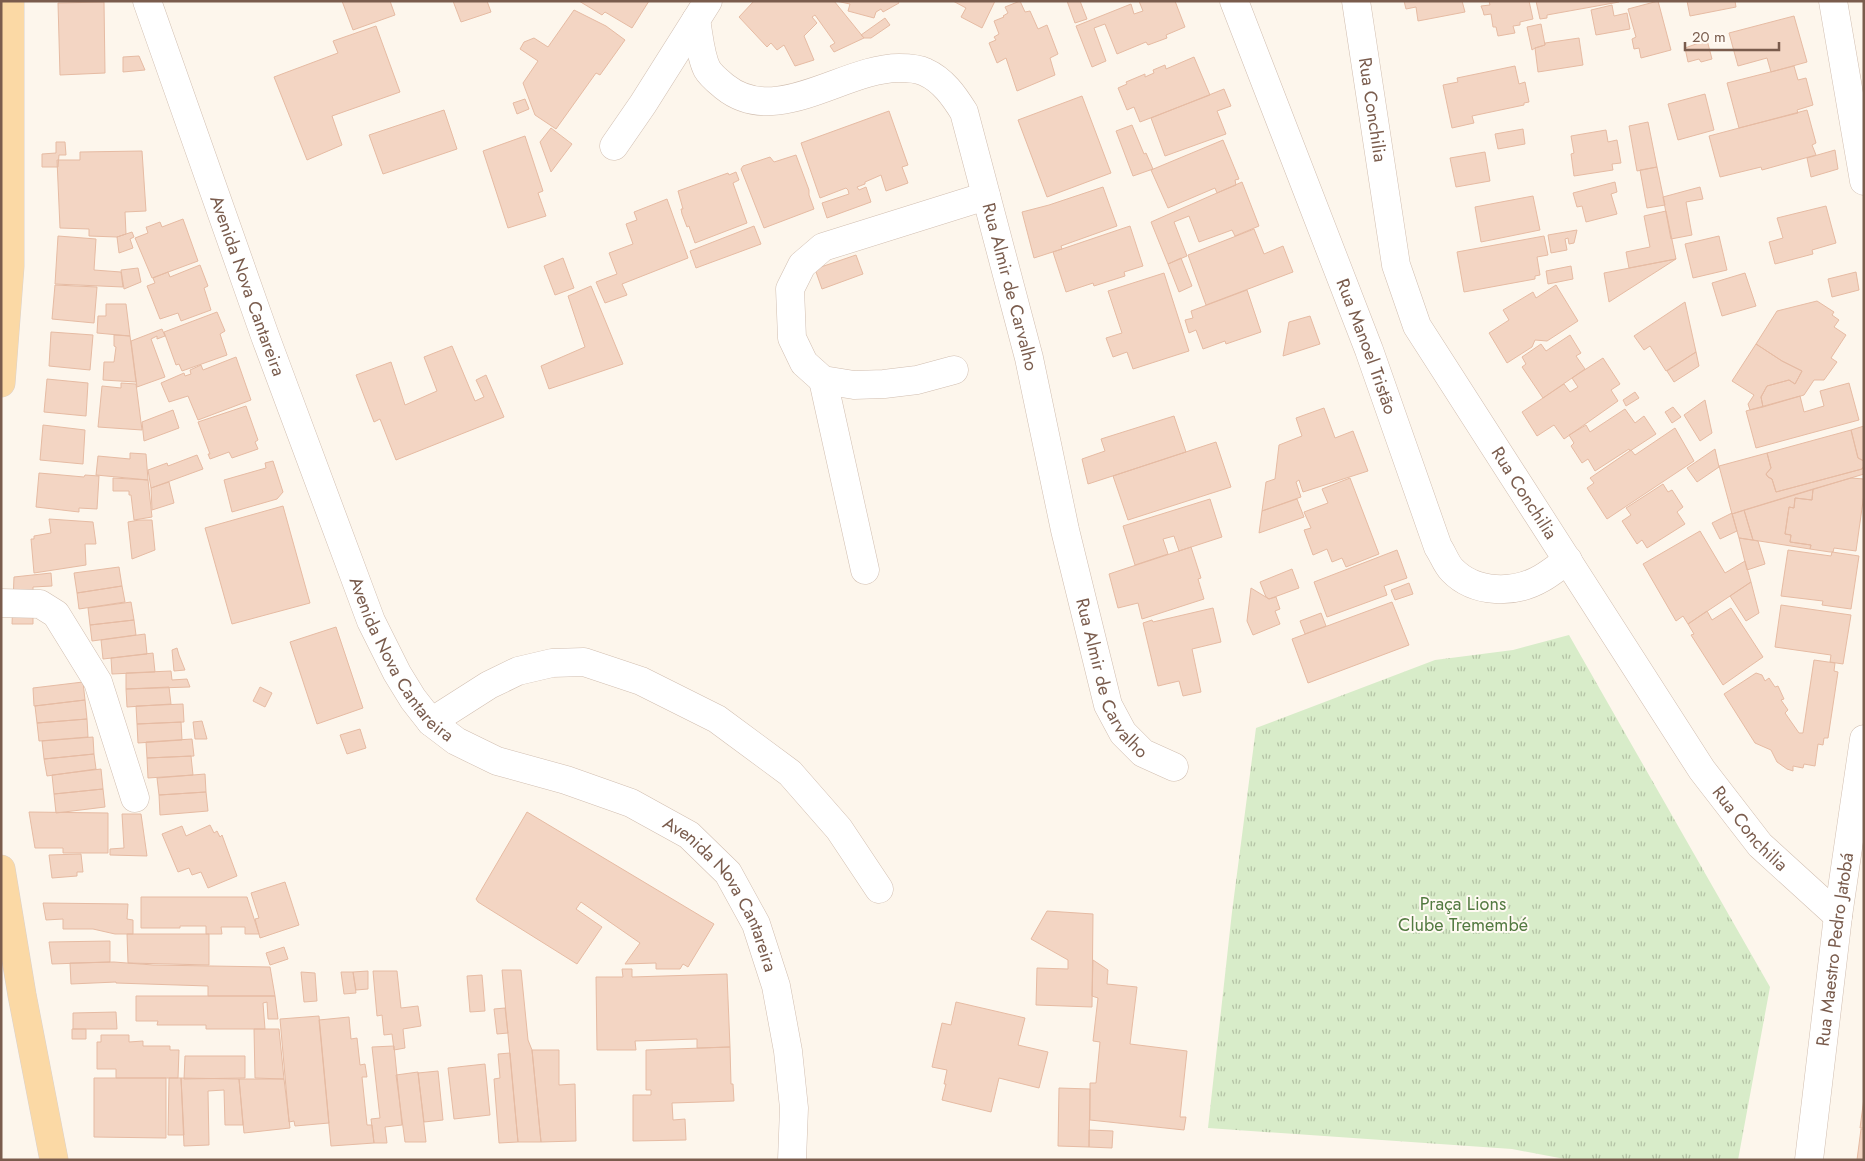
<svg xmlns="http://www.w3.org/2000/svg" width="1865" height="1161" font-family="Jost,sans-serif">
  <defs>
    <pattern id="park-tufts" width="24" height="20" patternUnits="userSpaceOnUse" patternTransform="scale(1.25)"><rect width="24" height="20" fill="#d8ecc9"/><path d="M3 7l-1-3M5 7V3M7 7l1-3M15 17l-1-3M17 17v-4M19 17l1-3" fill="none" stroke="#b4c2a5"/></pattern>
  </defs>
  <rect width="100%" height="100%" fill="#fdf6ec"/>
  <path fill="url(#park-tufts)" d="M1569,635L1770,987L1738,1160H1570L1512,1149L1208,1128L1232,912L1256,728L1435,660L1513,650Z"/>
  <path fill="#f3d5c3" stroke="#e6bba3" d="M342,1H390L395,15L353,30Z
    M453,1H487L491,12L461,22Z
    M579,1H649L632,28L605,12L602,15Z
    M754,1H834L864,38L834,52L830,46L835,43L815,15L812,17L817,23L804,36L814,60L795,66L784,45L777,50L771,43L767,47L739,17Z
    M836,1H898L899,3L883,12L881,9L876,12L874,18L848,11L850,4Z
    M953,1H995L982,28L961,17L966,8Z
    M1020,1L1025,12L1030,11L1038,29L1047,25L1058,54L1050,58L1055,75L1017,91L1006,58L997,63L989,43L996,40L994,37L999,34L994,21L1004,17L1003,16L1008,13L1005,7Z
    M1067,1H1080L1087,19L1075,23Z
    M1139,1H1175L1185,27L1166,35L1167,38L1148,45L1146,42L1117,54L1105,24L1094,28L1106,61L1092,67L1076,26L1131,4L1134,14L1143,11Z
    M1404,1H1462L1465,12L1418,21L1416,7L1406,9Z
    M1489,1H1529L1533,19L1520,22V25L1513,26L1515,33L1498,36L1496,27H1493L1491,14L1484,15L1483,11L1481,6L1490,5Z
    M1536,1H1619V2L1547,15V18L1540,19Z
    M1658,1L1671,50L1641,58L1639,48L1634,49L1632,39L1636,37L1628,9Z
    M1687,1H1735L1736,7L1690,16Z
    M104,2L105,73L60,75L58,3Z
    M1612,5L1614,16L1627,13L1630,29L1596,35L1591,10Z
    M574,10L606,26L625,40L600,75L596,73L556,129L535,115L523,83L538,61L520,49L524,42L534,38L548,47Z
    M1794,16L1807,62L1771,72L1767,58L1738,66L1729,33Z
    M885,18L890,25L871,38H864L861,35Z
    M1541,24L1545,45L1535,48L1532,50L1527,27Z
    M376,26L400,92L332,116L342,145L307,160L274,77L338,53L333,41Z
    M1579,38L1583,65L1538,72L1535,48L1545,45V43Z
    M1707,40L1712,59L1701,62L1699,59L1688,62L1685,48Z
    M139,56L145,70L123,72V57Z
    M1194,57L1210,95L1140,122L1134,107L1127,110L1118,88L1127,84L1126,82L1145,74V77L1154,73L1153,70L1165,65L1166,69Z
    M1515,66L1519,84L1525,82L1529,102L1524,103V105L1472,116L1474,123L1452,128L1443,85L1458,82L1457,78Z
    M1794,66L1798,80L1806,78L1813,105L1797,110L1798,113L1739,128L1727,83Z
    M1224,89L1231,106L1217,111L1226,134L1165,156L1151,118Z
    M1705,94L1714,130L1678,140L1668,104Z
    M1082,96L1111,173L1047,197L1018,120Z
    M525,99L529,109L517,114L513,103Z
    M444,110L457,149L383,174L369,135Z
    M1807,110L1816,143L1812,145L1816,155L1762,170L1761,167L1720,177L1709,136Z
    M889,111L908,165L902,167L908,183L886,191L881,175L865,182V184L857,187L859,190L866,187L871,202L827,218L822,203L849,194L848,190L846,188L820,198L801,143Z
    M1648,122L1657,167L1637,171L1629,126Z
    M1132,125L1144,154L1146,153L1153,169L1133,176L1116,131Z
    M551,128L572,144L551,172L540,142Z
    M1523,129L1525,144L1498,149L1495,134Z
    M1606,130L1608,142L1617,140L1621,163L1612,164L1613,170L1574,176L1571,154L1574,153L1571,136Z
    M525,136L543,191L538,193L546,216L508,228L483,151Z
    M1223,140L1239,179L1235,180L1236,185L1217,193L1215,188L1168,208L1151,170Z
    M56,142H65L66,155H59L58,167H42V154L56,153Z
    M1835,150L1838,169L1811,177L1807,158Z
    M142,151L146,211L125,212L126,234L117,237L89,236V229L60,228L57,160H80V152Z
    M1485,152L1490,181L1456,187L1450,158Z
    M796,155L809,190V195L814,209L764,228L741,169L743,166L770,157L774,162Z
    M1657,167L1665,205L1647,208L1640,170Z
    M736,172L739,180L733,183L747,223L695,243L690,229L689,226L687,227L682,214L681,209H683L678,191L728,173L729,175Z
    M1242,182L1259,226L1235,236L1232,230L1199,242L1189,216L1174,222L1187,256L1168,264L1151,222Z
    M1615,182L1617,192L1611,194L1617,214L1586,222L1582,206L1577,207L1573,193Z
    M1103,187L1117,226L1061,246L1062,249L1034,258L1022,212L1049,205Z
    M1700,187L1703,199L1686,202L1692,235L1671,239L1663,197Z
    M1533,196L1540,230L1481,242L1475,207Z
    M667,199L688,258L622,284L627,295L605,303L596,282L617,274L609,253L633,244L626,224L637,220L634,212Z
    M1826,206L1836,243L1812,250L1813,254L1775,264L1769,242L1783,238L1777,218Z
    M1666,211L1676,259L1629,268L1626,252L1650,247L1644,216Z
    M183,219L198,261L152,278L135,238L148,233L146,227H147L160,222L162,227Z
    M754,226L761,244L696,268L690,251Z
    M1130,226L1143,266L1124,272L1125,276L1094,286L1093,283L1066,292L1053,252Z
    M1254,229L1264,254L1283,246L1293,272L1206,305L1188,255Z
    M1577,230L1574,243L1569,244L1568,238L1565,239L1567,250L1551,253L1548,235Z
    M132,232L134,237L130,239L133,248L119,253L117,237Z
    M58,236L96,239L94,270L121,272L123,287L55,284Z
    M1544,236L1548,255L1537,257L1540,275L1535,276V279L1464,292L1457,252Z
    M1719,236L1727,270L1693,278L1685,244Z
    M856,255L863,274L822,289L815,269Z
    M563,258L574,288L555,295L544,266Z
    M1181,258L1192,286L1179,292L1168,264Z
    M1676,259L1609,302L1604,273Z
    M200,265L208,286L204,288L211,310L181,321L178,313L160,319L147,286L155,283L153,278L168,272L170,277Z
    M1571,266L1573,279L1548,284L1546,271Z
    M138,268L141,282L124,289L121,270Z
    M1856,272L1859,290L1832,297L1828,279Z
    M1164,273L1189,351L1133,369L1127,352L1113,357L1106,338L1122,333L1108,291Z
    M1745,273L1756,306L1722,316L1712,283Z
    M55,285L97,287L94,323L52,319Z
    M1556,285L1578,321L1547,341L1535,340L1532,347L1507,363L1489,333L1509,320L1503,310L1533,292L1536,298Z
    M591,286L623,364L549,389L541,366L585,347L568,296Z
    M1247,290L1261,332L1226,344L1225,341L1203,349L1196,330L1189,333L1185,320L1193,318L1191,311Z
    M1817,301L1834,312L1832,315L1839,320L1834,327L1846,335L1831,358L1837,362L1824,380H1814L1804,395L1763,407L1761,397L1767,386L1789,380L1795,384L1802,371L1782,361L1756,344L1777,311Z
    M1685,302L1696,352L1666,371L1650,346L1644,350L1634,336Z
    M106,304H126L130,336L97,333L98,316H106Z
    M217,312L225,331L220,334L227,355L182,371L179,364L176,365L164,332Z
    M1310,316L1320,344L1283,356L1289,322Z
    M162,329L165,336L157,339V336L151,339L165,377L137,387L131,341Z
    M51,332L93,335L90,370L49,366Z
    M114,335L130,336L136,382L103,380L104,362H114L116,347L114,346Z
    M1570,335L1581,353L1576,356L1585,369L1543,398L1522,367L1526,364L1522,357L1541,344L1546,351Z
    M1756,344L1782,361L1802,371L1795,384L1789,380L1767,386L1761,397L1763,407L1750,410L1748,404L1754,395L1732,381Z
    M452,346L475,401L484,397L476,380L486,375L504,417L396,460L380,419L374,422L356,375L391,362L405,405L437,391L424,357Z
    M1696,352L1699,366L1674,382L1667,371Z
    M236,357L251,400L198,420L188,396L169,402L161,383L184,373L185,376L191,374L190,370L201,365L203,370Z
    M1603,358L1620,384L1611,390L1618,401L1564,439L1554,425L1537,436L1522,412L1564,384L1570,392L1578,387L1572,378Z
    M47,379L88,383L86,416L44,412Z
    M121,383L136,384L142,430L98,427L102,386L121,388Z
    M1849,383L1859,420L1756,448L1746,411L1800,396L1804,412L1824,406L1820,391Z
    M1635,392L1639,398L1626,406L1623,400Z
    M1705,400L1712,433L1700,441L1684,415Z
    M246,406L258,440L255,442L258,449L232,458L229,452L210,459L208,454H210L198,422Z
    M1673,407L1681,417L1672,423L1665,412Z
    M1324,408L1335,438L1353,431L1368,471L1303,492L1299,480L1296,482L1301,497L1262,511L1266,482L1275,479L1279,445L1302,436L1296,418Z
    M1625,409L1635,423L1644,416L1656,434L1630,451L1629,449L1595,471L1588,459L1582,463L1571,446L1574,443L1569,435L1586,425L1590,432Z
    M173,410L179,428L144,441L142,422Z
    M1174,416L1186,452L1088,484L1082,459L1105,451L1101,439Z
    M43,425L85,430L83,464L40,460Z
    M1864,426V461L1858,458L1851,430Z
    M1675,428L1694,461L1607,519L1587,488L1594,483L1590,478L1631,450L1635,455Z
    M1851,430L1858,458L1864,461V466L1862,469L1776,492L1772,479L1768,477L1766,474L1771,468L1767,453Z
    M1216,442L1231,487L1128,520L1113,476Z
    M1715,449L1719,467L1697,482L1687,468Z
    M130,453L146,454L148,480L96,475L98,456L130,459Z
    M1767,453L1771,468L1766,474L1768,477L1772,479L1776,492L1862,469L1864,466V474L1732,514L1719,466Z
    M197,455L203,469L151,488L148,470L167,463L168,466Z
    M273,461L283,492L277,499L232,512L224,480L266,468L265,463Z
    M39,473L84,477L85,475L99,476L97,509L79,508V512L36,507Z
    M113,478L148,480L152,517L134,520L131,495H129V491H113Z
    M1350,478L1379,554L1346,567L1342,558L1332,562L1327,549L1313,555L1304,530L1311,528L1304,512L1328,503L1322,489Z
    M1851,478L1864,479V494L1856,551L1834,548L1833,552H1830L1810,549L1811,545L1790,542L1791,535L1785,534L1789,507L1794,508L1795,498L1812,500L1813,489Z
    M169,482L174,503L152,510L151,488Z
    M1663,484L1668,492L1672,490L1683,507L1677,512L1685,524L1647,548L1642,540L1637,544L1622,521L1631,515L1626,508Z
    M1813,489L1812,500L1795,498L1794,508L1789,507L1785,534L1791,535L1790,542L1811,545L1810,549L1753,540L1744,510Z
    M1210,499L1222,537L1179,551L1174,536L1163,539L1168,554L1135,565L1123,526Z
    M1297,499L1304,517L1259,533L1262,511Z
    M283,506L310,603L232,624L205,528Z
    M1744,510L1753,540L1739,538L1732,514Z
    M1732,513L1737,531L1720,539L1712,523Z
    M49,519L93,522L96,544H85L86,565L34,573L31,539H34V536L51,533Z
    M139,520H152L155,550L132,559L128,522Z
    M1700,531L1725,573L1745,561L1751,582L1688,624L1683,616L1676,621L1643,564Z
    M1739,538L1758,541L1765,564L1747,570Z
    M1191,547L1201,578L1198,579L1204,599L1142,619L1138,603L1118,608L1109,574Z
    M1397,550L1407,578L1384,586L1387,595L1327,617L1314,582Z
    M1788,550L1831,556L1832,552L1859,556L1851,609L1822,605L1823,601L1781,596Z
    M119,567L122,586L77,593L74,573Z
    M1292,569L1299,588L1269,599L1266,597L1260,582Z
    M51,573L52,586L33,587V624H12L14,577Z
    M1751,582L1759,613L1746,621L1730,596Z
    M1409,583L1413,594L1395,600L1391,590Z
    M122,586L125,602L79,609L77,593Z
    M1251,588L1269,599L1276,597L1280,609L1275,611L1280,624L1253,635L1247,621Z
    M131,602L134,620L90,625L88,608Z
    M1392,602L1409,645L1308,683L1292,639Z
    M1781,605L1851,615L1843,664L1830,662L1831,655L1775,647Z
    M1213,608L1221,642L1192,649L1201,692L1183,696L1179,681L1158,686L1143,623L1152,620L1153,622Z
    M1731,608L1763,657L1723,685L1691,635L1694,634L1688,624L1707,611L1712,620Z
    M1321,613L1326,626L1305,634L1300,621Z
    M134,620L136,635L92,641L90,625Z
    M336,627L363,708L317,724L290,642Z
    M145,634L147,654L103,659L101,640Z
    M177,648L179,655L185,670L174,671L172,650Z
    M153,653L155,672L112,674L111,658Z
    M1814,660L1835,663L1834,671L1838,672L1828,738H1824L1823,745L1818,744L1815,766L1804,764L1803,768L1793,766V771L1787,769L1777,762L1771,750L1755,743L1724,694L1756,673L1762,675L1765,681L1769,678L1775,687L1778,686L1784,699L1781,700L1788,710L1785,713L1799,733H1803Z
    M171,671L172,680L187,679L190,687L126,689V673Z
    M83,682L85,700L34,706L33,688Z
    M169,687L171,704L127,707L126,689Z
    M260,687L272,693L265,707L253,701Z
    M85,700L87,719L37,723L35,706Z
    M183,704L184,722L137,724L136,706Z
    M87,719L88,737L39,741L37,723Z
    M202,721L207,739H195L193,722Z
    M181,722L182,740L138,743L137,724Z
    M360,729L366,748L347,754L340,735Z
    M93,737L94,754L44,759L42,741Z
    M192,739L194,756L147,758L146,742Z
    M94,754L96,769L47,776L44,759Z
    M191,756L193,775L148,778L147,758Z
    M101,769L103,789L54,794L52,775Z
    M205,774L206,792L159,795L157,778Z
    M103,789L105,807L56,813L54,794Z
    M206,792L208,811L160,815L159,795Z
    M29,812L108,813V853H63V848H35Z
    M527,812L714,924L688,967L683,964L680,969H656V963L625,964L640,943L581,902L576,909L602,927L577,964L478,902L476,899Z
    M122,814H141L147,856L110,855V849L124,848Z
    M210,825L214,833L217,831L220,837L222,835L237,876L208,888L201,872L192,875L189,868L178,872L162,834L182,826L186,836Z
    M81,854L83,872H77V876L52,878L49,855Z
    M285,882L299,925L260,938L255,919L259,918L251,893Z
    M141,897H247L259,934H245V927H221L222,934H206V926H180V928H141Z
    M43,903L128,904L127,919L133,920V934H115L93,929H63V919L46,920Z
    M1047,911L1093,914L1092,1007L1036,1005L1037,968L1068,969V960L1031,939Z
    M127,934H209V965L128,963Z
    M110,941V962L52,964L49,942Z
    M284,947L288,959L270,965L266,953Z
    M1093,960L1108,970L1107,984L1137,987L1130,1044L1187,1051L1180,1117H1186L1184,1130L1090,1120V1083H1096L1100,1042L1093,1041L1098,998L1092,996Z
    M114,962L153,965L270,967L275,996H208V986L116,983V982L71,984L70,963Z
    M622,969H632V977L727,974L730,1047L697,1048V1039L635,1041L636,1050H597L596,977H623Z
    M502,970H521L528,1040L532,1050L541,1142H518Z
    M368,971V989L356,990L353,972Z
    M373,971H397L401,1008L418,1006L421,1026L403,1029L405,1048L394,1050L392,1034L384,1035L382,1015L377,1016Z
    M301,972L315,973L317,1001L304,1002Z
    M341,972H353L356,993L344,994Z
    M482,975L485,1011L470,1012L467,976Z
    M136,996H275L278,1019H268L267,1002L263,1003L265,1029H206V1025H157L158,1021H136Z
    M956,1002L1025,1018L1018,1045L1048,1052L1039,1088L999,1078L991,1112L942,1100L946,1084H944L947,1070L932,1067L942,1023L951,1025Z
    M505,1008L508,1033L497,1034L494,1009Z
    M116,1012L117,1029H73V1013Z
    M319,1016L329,1123L295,1126L294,1121L289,1122L280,1019Z
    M349,1017L351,1039L357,1038L360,1065L365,1064L367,1077H362L367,1125H372L374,1143L331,1146L319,1020Z
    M72,1029H86V1039H72Z
    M254,1029H279L284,1079L255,1078Z
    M101,1035H129V1042L143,1041V1046H170V1050H179L178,1078H116V1069H97V1042H101Z
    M394,1046L402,1125L385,1127L387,1143H374L371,1119L380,1118L372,1047Z
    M730,1047L731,1084H733L734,1101L672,1103L673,1120L685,1119L686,1140L633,1141V1095H651V1090H646V1050Z
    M532,1050H559V1085L575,1084L576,1141L541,1142Z
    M510,1053L518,1142L499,1143L494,1079L500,1078L498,1054Z
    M185,1056H245V1078L184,1079Z
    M485,1064L490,1115L454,1119L448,1068Z
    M438,1071L443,1120L424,1122L418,1073Z
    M418,1072L426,1142H405L396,1075Z
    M94,1078H166V1138L94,1137Z
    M169,1078H181L184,1135H168Z
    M181,1078L239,1079L243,1125H225L224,1090L208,1091L209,1145L184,1146Z
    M239,1079H284L290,1128L244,1133Z
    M1059,1088L1090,1089L1089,1147L1058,1146Z
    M1864,1098V1128H1860Z
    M1861,1129H1864V1160H1857Z
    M1089,1130L1113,1131L1112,1148L1089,1147Z"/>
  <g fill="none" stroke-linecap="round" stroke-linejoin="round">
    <defs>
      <g id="minor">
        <path id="s1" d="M147,1L265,336L371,621L397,673L413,699L431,722L456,741L497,761L566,780L631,803L689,835L728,873L756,924L776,986L788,1051L794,1108L792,1160"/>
        <path id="s2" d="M1234,1L1369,350L1438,547C1443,554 1446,564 1452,570C1475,594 1515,594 1542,578C1551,573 1559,566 1568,560"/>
        <path id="s3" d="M1356,1L1396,265L1417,326L1702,770L1760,845L1838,916"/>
        <path d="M1833,1L1864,181"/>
        <path id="s4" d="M696,20C699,35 700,55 707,69C711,76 719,82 725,87C776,128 844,68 899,68C907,68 917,68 925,72C943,80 954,96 964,112L1029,358L1065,530L1108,705L1123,733L1143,753L1174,767"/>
        <path d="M614,146L643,104L708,1"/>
        <path d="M954,370L917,380L884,384L854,385L823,380L804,363L792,338L790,289L802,265L823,247L986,196"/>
        <path d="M823,380L865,570"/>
        <path d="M1,603L40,604L56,614L98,682L135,798"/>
        <path d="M431,722L489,685L518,671L552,663L584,662L641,681L717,719L790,773L839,829L879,889"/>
        <path id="s5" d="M1809,1160L1838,916L1864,739"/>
      </g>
      <path id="major" d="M1,383L10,266V1
        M1,869L22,995L54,1160"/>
    </defs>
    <use href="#minor" stroke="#d1beb0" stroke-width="29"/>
    <use href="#major" stroke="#dad1cd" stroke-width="29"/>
    <use href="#minor" stroke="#fff" stroke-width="28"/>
    <use href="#major" stroke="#fbd9a5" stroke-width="28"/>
  </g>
  <g text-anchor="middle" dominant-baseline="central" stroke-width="4" stroke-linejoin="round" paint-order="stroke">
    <g font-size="18" fill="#7a5c4d" stroke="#fffaf3">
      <text stroke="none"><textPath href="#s3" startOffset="110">Rua Conchilia</textPath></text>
      <text stroke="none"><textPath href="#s1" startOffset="302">Avenida Nova Cantareira</textPath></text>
      <text stroke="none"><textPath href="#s4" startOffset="522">Rua Almir de Carvalho</textPath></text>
      <text stroke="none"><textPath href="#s2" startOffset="370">Rua Manoel Tristão</textPath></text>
      <text stroke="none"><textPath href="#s3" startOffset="530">Rua Conchilia</textPath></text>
      <text stroke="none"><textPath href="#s1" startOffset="708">Avenida Nova Cantareira</textPath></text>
      <text stroke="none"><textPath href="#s4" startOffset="928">Rua Almir de Carvalho</textPath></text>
      <text stroke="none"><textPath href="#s3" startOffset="935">Rua Conchilia</textPath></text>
      <text stroke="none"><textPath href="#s1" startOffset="1128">Avenida Nova Cantareira</textPath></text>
      <text stroke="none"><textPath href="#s5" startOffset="212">Rua Maestro Pedro Jatobá</textPath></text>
    </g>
    <g font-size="18" fill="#537a41" stroke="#fffaf3">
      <text x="1463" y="904">Praça Lions<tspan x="1463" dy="21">Clube Tremembé</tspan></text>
    </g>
  </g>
  <rect width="1865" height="1161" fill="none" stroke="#7a5c4d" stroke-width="5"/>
  <path d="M1685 42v8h94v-8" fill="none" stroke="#7a5c4d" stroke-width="2.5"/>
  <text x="1692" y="42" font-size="15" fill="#7a5c4d" stroke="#fffaf3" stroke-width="4" paint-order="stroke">20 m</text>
</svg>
